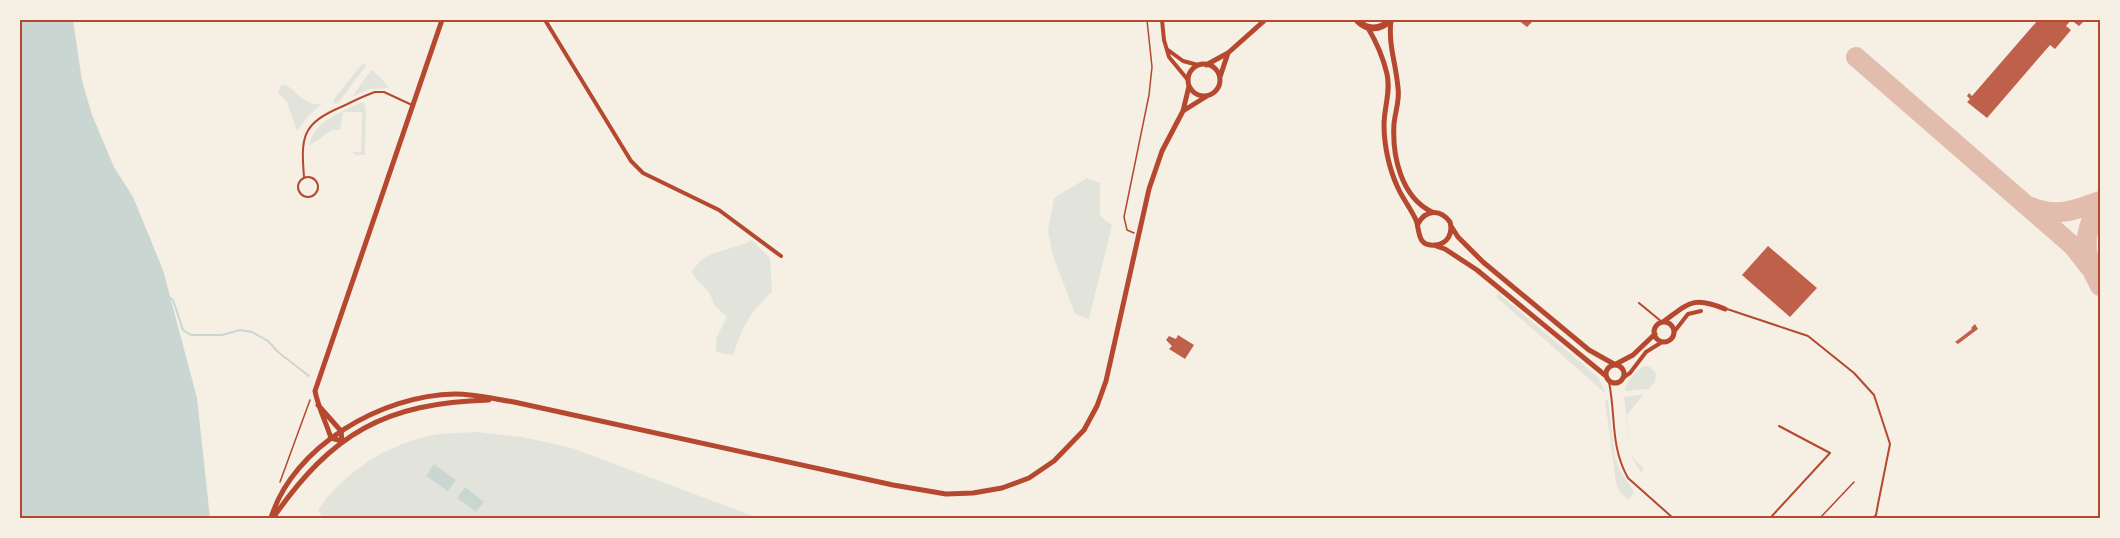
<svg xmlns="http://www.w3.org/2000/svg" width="2120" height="538" font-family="Helvetica,sans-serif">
  <rect width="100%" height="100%" fill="#f6efe4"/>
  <path fill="#e2e4dc" d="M363,63L366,64L365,67L339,102L334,104V99Z
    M373,70L387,85L388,88L369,89L352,97L368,74Z
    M285,85C297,89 302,106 322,104L310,114L297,131L287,102L278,93L280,86Z
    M364,102L366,113L365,155H356L352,152H361L362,112H343L340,130H332L309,146C315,120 338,114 360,103Z
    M1087,178L1100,183V216L1112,225L1089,319L1075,314L1052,253L1048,230L1054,198Z
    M752,240L770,258L772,292C748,314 744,325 733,355L716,352V339L727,317L715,306L709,292L696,279L692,272C705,248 731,252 752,240Z
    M1499,294L1598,377L1606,394L1495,296Z
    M1644,366L1650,367L1656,373L1655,382L1648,390L1646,389L1625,391C1626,380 1636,372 1644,366Z
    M1644,394L1627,415L1631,456L1644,469L1641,473L1631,456L1624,397Z
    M1605,400H1608L1615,458L1621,472L1634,492L1629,500L1620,492L1616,483Z
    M476,432L522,437L572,448L758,518H323L318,510C343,473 386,445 429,436C444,433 460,433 476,432Z"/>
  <path fill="#c9d6d2" d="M20,20H73L82,81L92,115L114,167L133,197L163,270L197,398L210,518H20Z
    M434,464L456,480L448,491L426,476Z
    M465,487L484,502L476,512L457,498Z"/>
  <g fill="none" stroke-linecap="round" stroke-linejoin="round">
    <path stroke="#c9d6d2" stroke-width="2" d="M169,297L173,300L183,330L191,335H222L240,330L252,332L268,341L278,352L309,376"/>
    <path stroke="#e2bdae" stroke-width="20" d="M1856,57L2073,246L2092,270L2100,286
      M2031,207C2056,218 2076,210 2100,201
      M2091,267C2083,246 2086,224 2100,207"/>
  </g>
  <path fill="#bf614a" d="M1518,20H1534L1527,27Z
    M2038,20H2085L2079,26L2071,20L2066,26L2071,30L2055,49L2050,45L1987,118L1967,102L1970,99L1967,96L1969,93L1972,96Z
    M1768,246L1817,288L1790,317L1742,275Z
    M1975,324L1978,329L1958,344L1955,342L1972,329L1971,328Z
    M1178,335L1194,345L1185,359L1169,349L1172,346L1166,340L1169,336L1176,339Z"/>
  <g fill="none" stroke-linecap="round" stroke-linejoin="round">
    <path stroke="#b5482f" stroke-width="1.5" d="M1134,233L1127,230L1124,217L1149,95L1152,67L1147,20
      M280,482L310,400
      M1820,518L1854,482"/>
    <path stroke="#b5482f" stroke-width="2" d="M298 187a10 10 0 1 1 20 0a10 10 0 1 1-20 0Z
      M304,177C301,138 301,124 341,107C352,102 363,96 375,92H384L412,105
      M1639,303L1662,322
      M1727,309L1808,336L1854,373L1874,395L1890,444L1878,504L1876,515L1873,518
      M1609,382C1616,416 1610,446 1628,478L1673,518
      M1772,516L1830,453L1779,426"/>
    <path stroke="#b5482f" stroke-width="4" d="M545,20L631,161L643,173L719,210L781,256
      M1162,20L1164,40L1169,57L1188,80
      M1168,50L1183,61L1198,65
      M1674,332L1688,314L1701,311
      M1624,377L1630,373L1646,352L1662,342"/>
    <path stroke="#b5482f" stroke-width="5" d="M1391,20C1388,45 1396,63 1398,88C1400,100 1395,112 1394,124C1392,156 1401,197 1432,212
      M1368,28C1377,43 1383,57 1387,74C1391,92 1384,107 1384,125C1384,145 1389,169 1398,188C1403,199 1411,209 1416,220C1420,231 1417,247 1435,245C1448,244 1453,233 1450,222C1440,208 1425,210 1418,224
      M1451,226L1458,237L1483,262L1589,350L1614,364
      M1436,246L1445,249L1477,270L1606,376
      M1663,322C1688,304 1692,295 1725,309
      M1654 332a10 10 0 1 1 20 0a10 10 0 1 1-20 0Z
      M1616,364L1633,355L1655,334
      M1606 374a9 9 0 1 1 18 0a9 9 0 1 1-18 0Z
      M318,405L341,431L342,441L331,438C326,422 318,407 315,391L442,20"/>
    <path stroke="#b5482f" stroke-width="5" d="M1188 80a16 16 0 1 1 32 0a16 16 0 1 1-32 0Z
      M1206,65L1228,53L1265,20
      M1220,77L1228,53
      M1183,111L1207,96
      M271,518C293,446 382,395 455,394C475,394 494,399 514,402L893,485L946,494L973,493L1002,488L1029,478L1054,461L1084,430L1097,406L1106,381L1149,189L1162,151L1183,111L1189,86
      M273,518C332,433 385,403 489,400"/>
    <path stroke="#b5482f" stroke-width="7" d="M1357,20C1367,31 1380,30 1391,20"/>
  </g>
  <rect width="2120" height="538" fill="none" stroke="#f6efe4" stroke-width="42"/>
  <rect x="21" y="21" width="2078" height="496" fill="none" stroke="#b5482f" stroke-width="2"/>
</svg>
